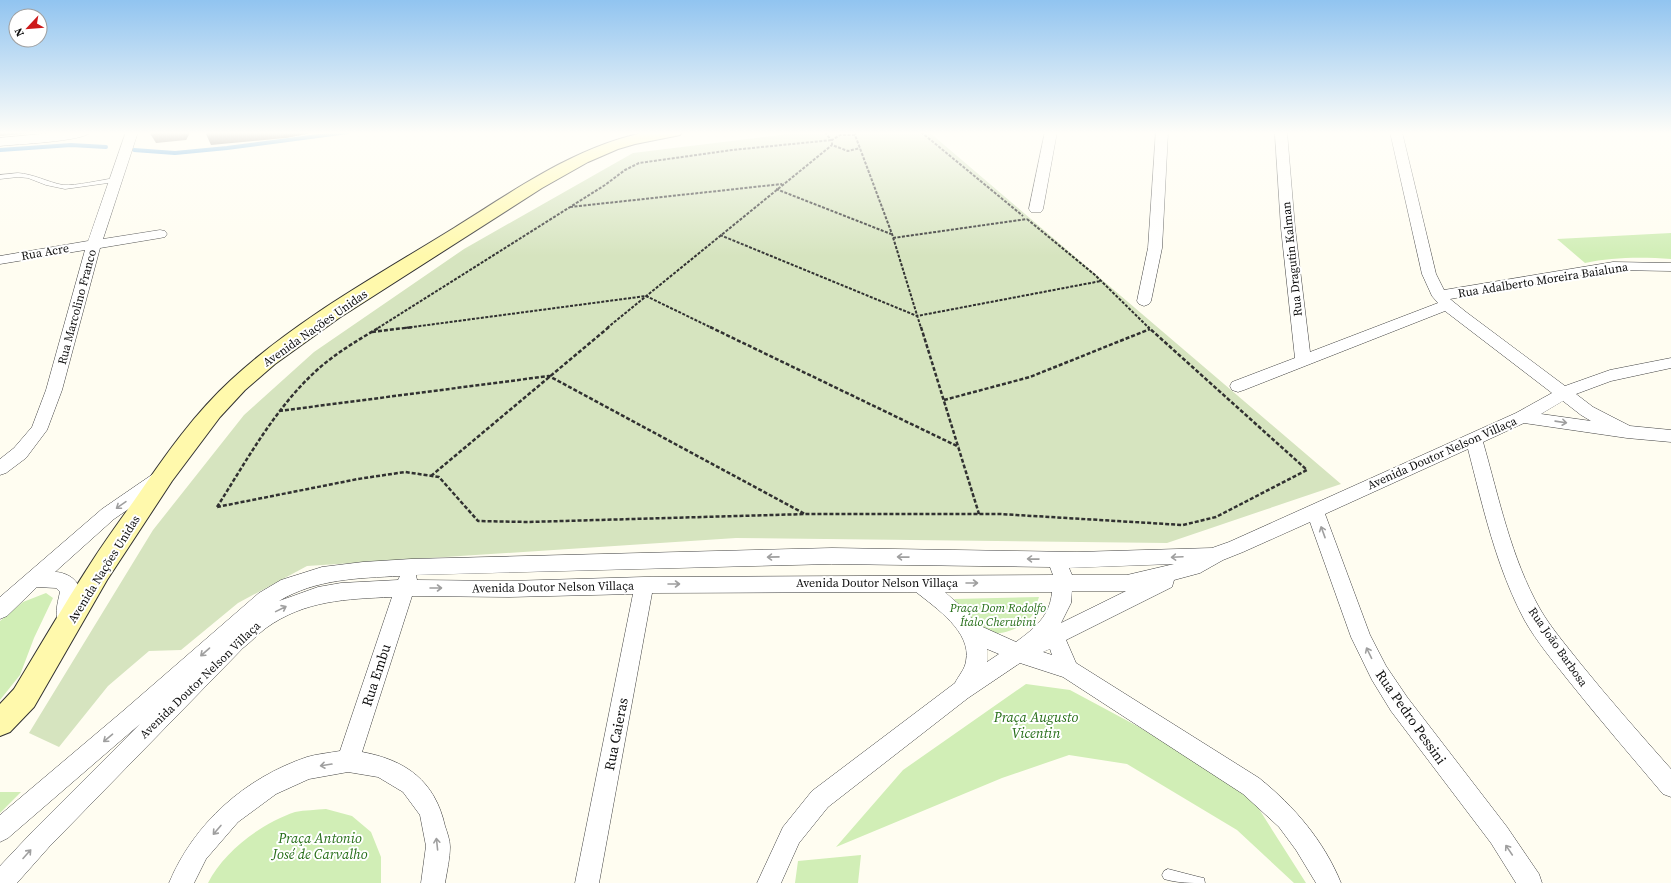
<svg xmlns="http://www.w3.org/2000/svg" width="1671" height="883" font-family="'Source Serif 4',serif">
  <rect width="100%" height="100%" fill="#fffdf1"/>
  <path fill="#d1eeb6" d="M1671,233V259C1643,257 1612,257 1585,263L1557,239Z
    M46,593L53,598L34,638L20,675L0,700V621L23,602Z
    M1039,597C1037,602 1035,613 1031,617C1019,630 993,640 977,628C967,620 960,610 954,599Z
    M1026,684L1070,690L1139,727L1250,795L1306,883H1294L1237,830L1127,764L1069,755L1002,778L836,847L903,770Z
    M0,792H21L0,813Z
    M326,809L352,816L371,832L381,857V883H208C224,851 262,823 295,812C305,810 316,810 326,809Z
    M861,855L858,883H795L798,861Z"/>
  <path fill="#d6e4bf" d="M806,132H929L1341,484L1167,543L736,538L307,566L238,603L181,650L149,651L108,686L59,747L29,733L153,530L244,415L314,352L464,249L633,153Z"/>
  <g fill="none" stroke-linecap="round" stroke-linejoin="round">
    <path stroke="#308fda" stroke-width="4" d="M0,150L71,145L106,147
      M134,150L175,153L227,148L348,132"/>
    <defs>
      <path id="lane" d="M18,173C34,174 47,182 63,185C76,186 101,180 115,178L118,180L115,182L65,189L46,185L28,178L18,177L0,179V175Z
        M1168,869L1199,877L1204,878L1205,883C1191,883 1177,883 1164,879L1162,875L1164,871Z"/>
      <path id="street" d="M63,132H91C82,142 16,144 0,146V138Z
        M126,132H138L103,239L160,230L165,231L167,234L165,237L160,238L100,248L62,390L47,430L26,458L6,473L0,475V459L14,448L32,427L46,390L85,250L0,264V256L88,241Z
        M1045,132H1057L1043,209L1041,212H1031L1029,209Z
        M1156,132H1168L1162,248L1151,301L1149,304L1144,306L1139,304L1137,301L1148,248Z
        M1275,132H1287L1295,228L1310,352L1438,303L1432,296L1422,274L1390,132H1402L1436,274L1444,290L1613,262L1671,263V271L1613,270L1450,299L1466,312L1565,386L1610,370L1671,358V368L1611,381L1576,394L1593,407L1630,426L1671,430V442L1627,438L1524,423L1483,442C1499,498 1511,558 1540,609C1551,628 1566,645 1580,663C1609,699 1640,734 1671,769V797L1663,794C1631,756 1599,719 1568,680C1553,661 1537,642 1525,621C1496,567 1483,507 1468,449L1325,514L1370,635L1386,666L1407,697L1507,827L1539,874L1542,883H1516L1491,843L1391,711L1372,680L1351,637L1310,522L1243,552L1223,560L1200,573L1174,580L1172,587L1066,640L1076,663L1259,778C1294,806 1324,841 1341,883H1316L1296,850L1279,827L1243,794L1063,677L1020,663L968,698L828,807L799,843L781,883H757L783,827L812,791L955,683C959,675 965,669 966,661C972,632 936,608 916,592L652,593L599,883H575L633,594L509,597L412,596L362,752C406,760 435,781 445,826C447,832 450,840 450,847C450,858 447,871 445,883H421L426,846L420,815L403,792L378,777L348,772L309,779L276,794L238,822L206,859L194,883H169C194,823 245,778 307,757C317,754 329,753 340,751L392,597C347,599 305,600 266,628C258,634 251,642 243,648L49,847L17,883H0V866L33,831L140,724L8,838L0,842V815L123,711L259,593L281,580L322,567L363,562L411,559L832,548L1077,552L1212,548L1229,542L1516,413L1552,393L1445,311L1244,390L1238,392L1232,390L1230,386L1232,382L1295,358L1281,228ZM1563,401L1581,415L1591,421L1541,414ZM832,564L1050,567L1053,575L644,577L509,581L417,580L416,575ZM1174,564L1127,575H1072L1069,568ZM400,576L398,580L341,583L318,587L279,601C316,579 358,578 400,576ZM1072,591H1126L1061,623L1071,603ZM945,592H1052C1050,616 1035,628 1016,642L976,624L965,610ZM987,649L999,654L987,662ZM1050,649L1052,655L1043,652Z
        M159,472L165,474L168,479L165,484L114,519L55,572C64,572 77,578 79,588C81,595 76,603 76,610C76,617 77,621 74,628L67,631L60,628C54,616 57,605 60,592L56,588L37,587L7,616L0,619V597L102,509L153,474Z"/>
      <path id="secondary" d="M647,132H682L680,135L635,144L618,149L588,162L542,188L339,318L275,364L245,390L220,417L172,481L107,580L34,707L10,732L0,736V704L14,689C39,648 63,606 89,566C104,542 122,518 138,495C166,454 195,413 231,380C297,319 378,275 454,228C515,190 576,146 647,132Z"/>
    </defs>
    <use href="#lane" stroke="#424242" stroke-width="1"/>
    <use href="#street" stroke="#424242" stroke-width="1"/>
    <use href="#secondary" stroke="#313131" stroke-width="2"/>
    <path stroke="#313131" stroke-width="2" stroke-dasharray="3 1.5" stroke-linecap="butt" d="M825,132L831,140
      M856,132L855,135L892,234L921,328
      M921,132L1023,216
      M855,135H840L832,140V145L848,151L860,148
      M776,189L891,234
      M570,207L782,184
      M1027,219L1095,275L1149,328
      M720,235L917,316L1101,281
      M893,238L1027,219
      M378,328L605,185L625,170L639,163L732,150L832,140
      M405,328L646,296L712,328
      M607,328L832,145"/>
    <path stroke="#313131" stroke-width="2.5" stroke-dasharray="4 2" stroke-linecap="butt" d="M710,327L959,447
      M921,327L979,514
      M372,332L413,327
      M944,400L1030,377L1150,329
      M279,411L549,376L805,514
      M431,476L609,327
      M217,507L358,479L405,472L439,477L478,521L528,522L807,514H1000L1183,525L1216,517L1307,470L1148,327
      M217,507C247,460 275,408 317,370C336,353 358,340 380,327"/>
    <use href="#lane" fill="#fff" fill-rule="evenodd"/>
    <use href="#street" fill="#fff" fill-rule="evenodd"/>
    <use href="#secondary" fill="#fff9ac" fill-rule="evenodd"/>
  </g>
  <path fill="#4d4540" d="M0,132H46L0,136Z
    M152,132H190L186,140L156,143L151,135Z
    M205,132H317L285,138L211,145Z"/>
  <path fill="#3e3834" d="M181,132H190L186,140Z
    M282,132H317L285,138Z"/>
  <path fill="#59504a" stroke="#3e3834" d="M152,132H178L151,135Z"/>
  <defs><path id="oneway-shaft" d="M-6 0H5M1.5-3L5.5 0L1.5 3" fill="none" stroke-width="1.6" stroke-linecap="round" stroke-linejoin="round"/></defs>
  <g stroke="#9f9f9f">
    <use href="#oneway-shaft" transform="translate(1561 422) rotate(8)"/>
    <use href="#oneway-shaft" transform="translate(121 505) rotate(145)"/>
    <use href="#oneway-shaft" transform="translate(1323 532) rotate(-110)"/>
    <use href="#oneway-shaft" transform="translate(773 557) rotate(179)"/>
    <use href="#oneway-shaft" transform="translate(903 557) rotate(-179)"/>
    <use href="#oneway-shaft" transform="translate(1177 557) rotate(177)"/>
    <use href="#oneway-shaft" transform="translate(1033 559) rotate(-179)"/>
    <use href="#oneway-shaft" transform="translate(972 583)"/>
    <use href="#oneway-shaft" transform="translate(674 584)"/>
    <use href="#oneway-shaft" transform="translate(436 588)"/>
    <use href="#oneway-shaft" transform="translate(281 609) rotate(-26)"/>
    <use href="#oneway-shaft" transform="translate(205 652) rotate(139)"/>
    <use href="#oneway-shaft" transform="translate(1369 653) rotate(-116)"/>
    <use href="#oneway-shaft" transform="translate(108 738) rotate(140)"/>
    <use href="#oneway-shaft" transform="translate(326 765) rotate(171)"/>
    <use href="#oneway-shaft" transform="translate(217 830) rotate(131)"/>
    <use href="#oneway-shaft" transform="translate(437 844) rotate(-96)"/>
    <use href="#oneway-shaft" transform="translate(1509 850) rotate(-124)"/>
    <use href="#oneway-shaft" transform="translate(27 854) rotate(-48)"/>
  </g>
  <linearGradient id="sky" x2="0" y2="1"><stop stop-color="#91c4f0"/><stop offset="0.52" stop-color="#fffef9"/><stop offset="1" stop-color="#fffef9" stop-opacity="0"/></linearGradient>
  <rect width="1671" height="256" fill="url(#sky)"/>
  <g text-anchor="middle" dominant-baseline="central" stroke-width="4" stroke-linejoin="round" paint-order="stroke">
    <g font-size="12" fill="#0f0f0f" stroke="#fff">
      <text transform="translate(45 252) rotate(-10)">Rua Acre</text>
      <text transform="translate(1292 259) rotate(-96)">Rua Dragutin Kalman</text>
      <text transform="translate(1543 280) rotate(-9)">Rua Adalberto Moreira Baialuna</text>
      <text transform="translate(77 307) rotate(-75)">Rua Marcolino Franco</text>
      <text transform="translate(315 328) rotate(-35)">Avenida Nações Unidas</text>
      <text transform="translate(1442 453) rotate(-24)">Avenida Doutor Nelson Villaça</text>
      <text transform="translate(104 569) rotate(-58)">Avenida Nações Unidas</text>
      <text x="877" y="583">Avenida Doutor Nelson Villaça</text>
      <text transform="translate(553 587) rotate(-1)">Avenida Doutor Nelson Villaça</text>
      <text transform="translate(1558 647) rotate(55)">Rua João Barbosa</text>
      <text transform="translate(200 680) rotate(-44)">Avenida Doutor Nelson Villaça</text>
    </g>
    <g font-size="12" font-style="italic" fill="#266e18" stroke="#fff">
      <text x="998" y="608">Praça Dom Rodolfo<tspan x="998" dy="14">Ítalo Cherubini</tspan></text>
    </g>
    <g font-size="14" fill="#0f0f0f" stroke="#fff">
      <text transform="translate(376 675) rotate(-72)">Rua Embu</text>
      <text transform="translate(1411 717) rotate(55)">Rua Pedro Pessini</text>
      <text transform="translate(616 734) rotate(-79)">Rua Caieras</text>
    </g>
    <g font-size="14" font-style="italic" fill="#266e18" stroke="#fff">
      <text x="1036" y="717">Praça Augusto<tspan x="1036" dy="16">Vicentin</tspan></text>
      <text x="320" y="838">Praça Antonio<tspan x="320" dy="16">José de Carvalho</tspan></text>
    </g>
  </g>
  <g transform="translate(28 28) rotate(244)"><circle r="19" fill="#ffffff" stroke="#9f9f9f"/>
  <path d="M0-3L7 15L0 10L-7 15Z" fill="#cd191a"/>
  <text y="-6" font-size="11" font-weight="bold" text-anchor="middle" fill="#0f0f0f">N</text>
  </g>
</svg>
